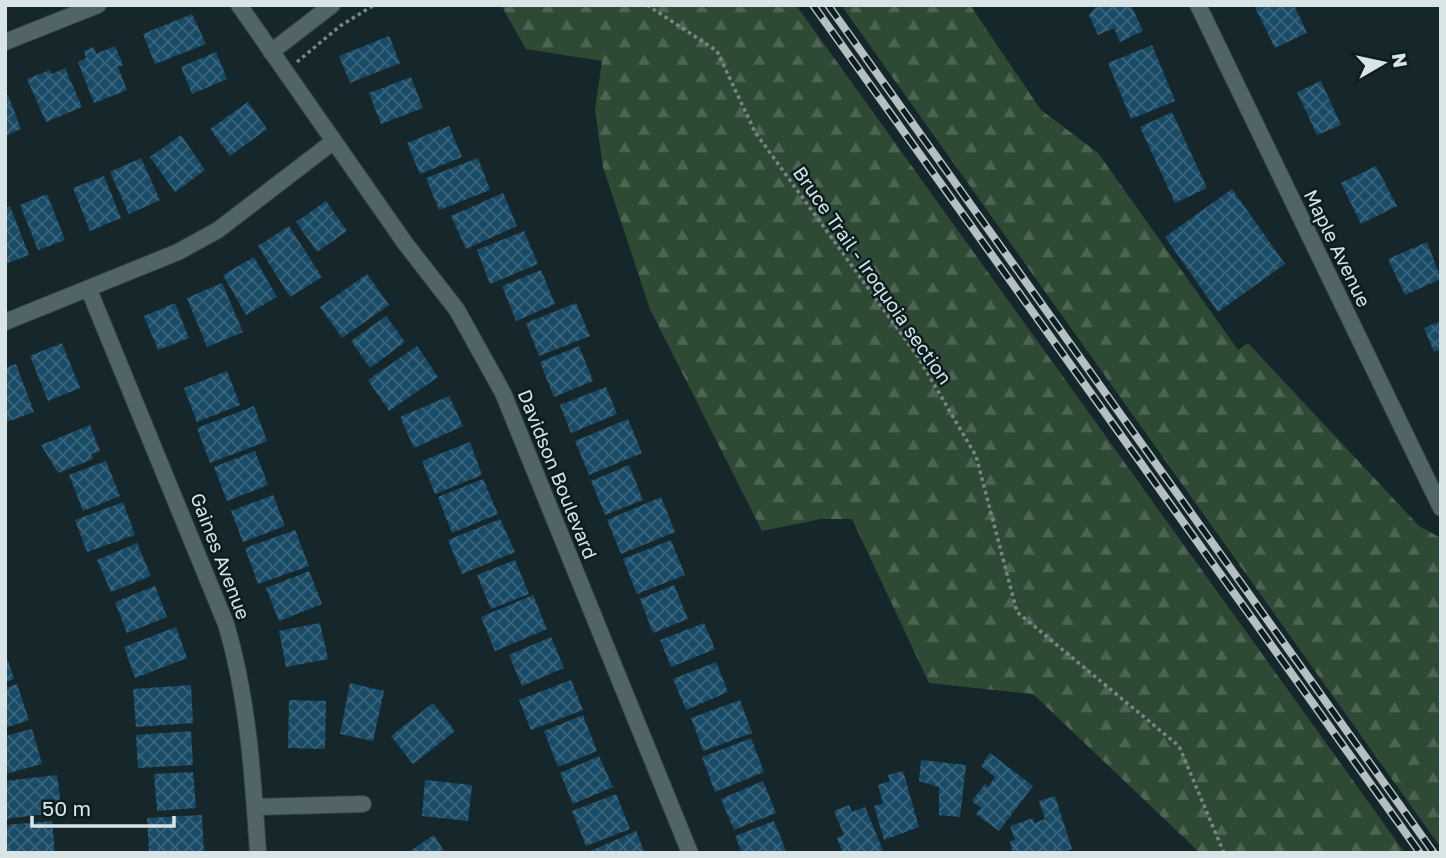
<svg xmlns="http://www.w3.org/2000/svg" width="1446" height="858" font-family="'Golos Text',sans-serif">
  <defs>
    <pattern id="forest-firs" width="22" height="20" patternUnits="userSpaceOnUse" patternTransform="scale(1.75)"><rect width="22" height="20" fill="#2e4a35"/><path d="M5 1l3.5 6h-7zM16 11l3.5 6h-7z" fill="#4c6452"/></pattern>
    <pattern id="building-cross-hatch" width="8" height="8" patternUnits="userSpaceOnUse" patternTransform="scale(1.75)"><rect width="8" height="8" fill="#194a66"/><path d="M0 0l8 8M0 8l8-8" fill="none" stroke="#3a647c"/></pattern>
  </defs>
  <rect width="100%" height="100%" fill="#15272a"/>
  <path fill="url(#forest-firs)" d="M501,5H796L1405,853H1200L1033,694L929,683L852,519H821L762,531L650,309L603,167L595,110L602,61L526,49Z
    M841,5H970L1041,110L1098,153L1238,350L1248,343L1419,526L1441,538V848Z"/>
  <path fill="url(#building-cross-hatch)" d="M1097,5H1131L1143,31L1120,42L1114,28L1098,35L1089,15Z
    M1254,5H1294L1307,33L1275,48Z
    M192,14L206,44L155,64L143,34Z
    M389,36L400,63L350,83L339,56Z
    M1152,45L1175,101L1131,119L1108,63Z
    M115,46L123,65L118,67L127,90L94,103L78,62L86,58L84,51L94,47L96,54Z
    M216,52L227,79L192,94L181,67Z
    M65,68L82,107L46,122L27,79L50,70L52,74Z
    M411,77L423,108L381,124L369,93Z
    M1321,81L1341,125L1317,135L1297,92Z
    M8,95L21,129L5,136V96Z
    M248,102L267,129L230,156L210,129Z
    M1172,112L1207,188L1175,203L1140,127Z
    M449,126L462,157L420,174L407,143Z
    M181,135L205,170L175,192L150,157Z
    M141,158L160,200L129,214L110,172Z
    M478,158L490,190L439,210L426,178Z
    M1376,166L1397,206L1361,224L1341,183Z
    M104,176L121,218L90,231L73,188Z
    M1232,189L1285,264L1218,312L1165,237Z
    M503,193L517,226L466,249L451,216Z
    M47,194L65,240L38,250L20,205Z
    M326,201L347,231L317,252L296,222Z
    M10,206L29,255L5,264V208Z
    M289,226L322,277L290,297L258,246Z
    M524,231L538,264L490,284L477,250Z
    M1427,242L1441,279L1405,295L1388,259Z
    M254,257L277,297L246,315L223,275Z
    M541,270L555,304L516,321L502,286Z
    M367,274L389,305L342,338L320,307Z
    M222,283L243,332L207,347L187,298Z
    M175,303L189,338L158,350L144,316Z
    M576,303L590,336L539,356L526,323Z
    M386,316L405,342L370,368L351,341Z
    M1441,321V349L1434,352L1424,328Z
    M62,343L80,388L48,401L30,356Z
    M417,346L438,377L389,411L368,380Z
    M579,346L593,381L554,397L540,362Z
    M16,364L34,412L7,422L5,368Z
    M227,371L240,405L197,422L184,388Z
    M606,387L617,414L571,433L560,405Z
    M449,396L463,426L414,448L400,417Z
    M254,406L267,441L210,463L197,428Z
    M628,419L642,453L589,475L575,441Z
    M90,425L100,451L91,454L93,459L58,473L41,445Z
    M470,442L482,475L435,494L422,461Z
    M255,451L268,485L227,501L214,467Z
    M106,461L120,496L83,511L69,475Z
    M629,465L643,500L605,515L591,481Z
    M483,479L498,514L452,533L438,497Z
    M273,495L285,526L243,542L231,511Z
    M661,497L675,532L621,554L607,520Z
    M123,502L135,535L87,552L75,520Z
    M500,519L515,552L462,574L448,540Z
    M295,530L309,566L258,584L245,548Z
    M671,540L685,575L637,594L623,559Z
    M137,543L151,576L111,592L97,560Z
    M515,560L529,594L491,609L477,575Z
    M309,571L322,604L279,621L266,588Z
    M674,585L688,619L653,633L640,599Z
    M155,586L167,617L127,633L115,602Z
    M533,595L547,629L495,651L481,617Z
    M320,623L328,659L286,667L279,631Z
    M704,623L715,649L671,667L660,640Z
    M176,627L187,658L135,678L124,647Z
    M551,637L564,668L522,686L509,655Z
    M6,655L14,679L5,682V656Z
    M716,662L728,692L686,710L673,679Z
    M571,680L583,710L531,730L519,700Z
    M350,683L384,691L373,741L340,734Z
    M17,684L29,720L5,728V688Z
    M191,685L193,723L136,727L133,689Z
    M289,700L326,701L325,749L288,748Z
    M740,700L752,733L703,751L691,718Z
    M433,703L455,731L413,764L391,736Z
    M583,715L597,751L558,767L544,731Z
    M32,729L42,764L5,774V736Z
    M191,731L193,765L138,768L136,735Z
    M751,738L764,772L715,792L702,757Z
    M990,753L1033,786L999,831L976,814L981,808L972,801L985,784L988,787L995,777L981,766Z
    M599,756L613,787L573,804L560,773Z
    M921,760L966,765L960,817L939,815V787L919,781Z
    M903,771L919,827L884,840L874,806L883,803L878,785L890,781L888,775Z
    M193,772L196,808L157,811L154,774Z
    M57,775L62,812L5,819V781Z
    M425,780L472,785L468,821L422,816Z
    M763,781L776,813L734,830L721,799Z
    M616,794L630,829L586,846L572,811Z
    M1055,796L1072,849L1060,853H1013L1010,841L1015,840L1010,826L1033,818L1034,823L1045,819L1039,801Z
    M849,805L852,812L865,807L884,853H843L837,838L844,835L834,811Z
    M202,815L204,852L149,853L147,818Z
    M52,821L55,853H6L5,825Z
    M774,821L787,853H742L735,836Z
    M636,831L645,853H586Z
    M434,835L445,853H407Z"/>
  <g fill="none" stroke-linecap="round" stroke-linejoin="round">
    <defs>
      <path id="street" d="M239,5L405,243L457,310L503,393L690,853
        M1198,5L1441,508
        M5,42L98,5
        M271,52L332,5
        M89,290L226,624C248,698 253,776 258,853
        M5,322L178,252L218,230L334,141
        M255,807L363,804"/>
    </defs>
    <use href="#street" stroke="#354245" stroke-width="18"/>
    <path stroke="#778588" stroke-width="3.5" stroke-dasharray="3.5 3.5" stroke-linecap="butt" d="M647,5L717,51L755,132L918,357L976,456L1017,612L1179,746L1224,853
      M297,62L340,26L374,5"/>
    <use href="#street" stroke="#516568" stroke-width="16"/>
    <defs>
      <path id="rail" d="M813,5L1420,853
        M828,5L1434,853"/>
    </defs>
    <use href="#rail" stroke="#b4c0c2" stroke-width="8"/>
    <use href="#rail" stroke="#0b1d20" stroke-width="5" stroke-dasharray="16" stroke-linecap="butt"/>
  </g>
  <g text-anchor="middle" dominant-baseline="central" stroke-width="5" stroke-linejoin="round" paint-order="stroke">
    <g font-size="19" fill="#d9e4e6" stroke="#0b1d20">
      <text transform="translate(1338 248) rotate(64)">Maple Avenue</text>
      <text transform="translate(873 275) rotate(55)">Bruce Trail - Iroquoia section</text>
      <text transform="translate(558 474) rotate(68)">Davidson Boulevard</text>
      <text transform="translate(221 556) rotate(69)">Gaines Avenue</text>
    </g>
  </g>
  <rect width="1446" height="858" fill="none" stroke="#d9e4e6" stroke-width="14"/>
  <g transform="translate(1383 63) rotate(81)" stroke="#0b1d20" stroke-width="5" paint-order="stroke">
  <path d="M0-5L12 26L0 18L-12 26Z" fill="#d9e4e6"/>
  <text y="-10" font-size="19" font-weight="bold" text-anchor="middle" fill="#d9e4e6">N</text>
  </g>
  <path d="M32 816v10h142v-10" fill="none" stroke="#d9e4e6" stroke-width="3.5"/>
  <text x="42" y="816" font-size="21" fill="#d9e4e6" stroke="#0b1d20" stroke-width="5" paint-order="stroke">50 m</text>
</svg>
